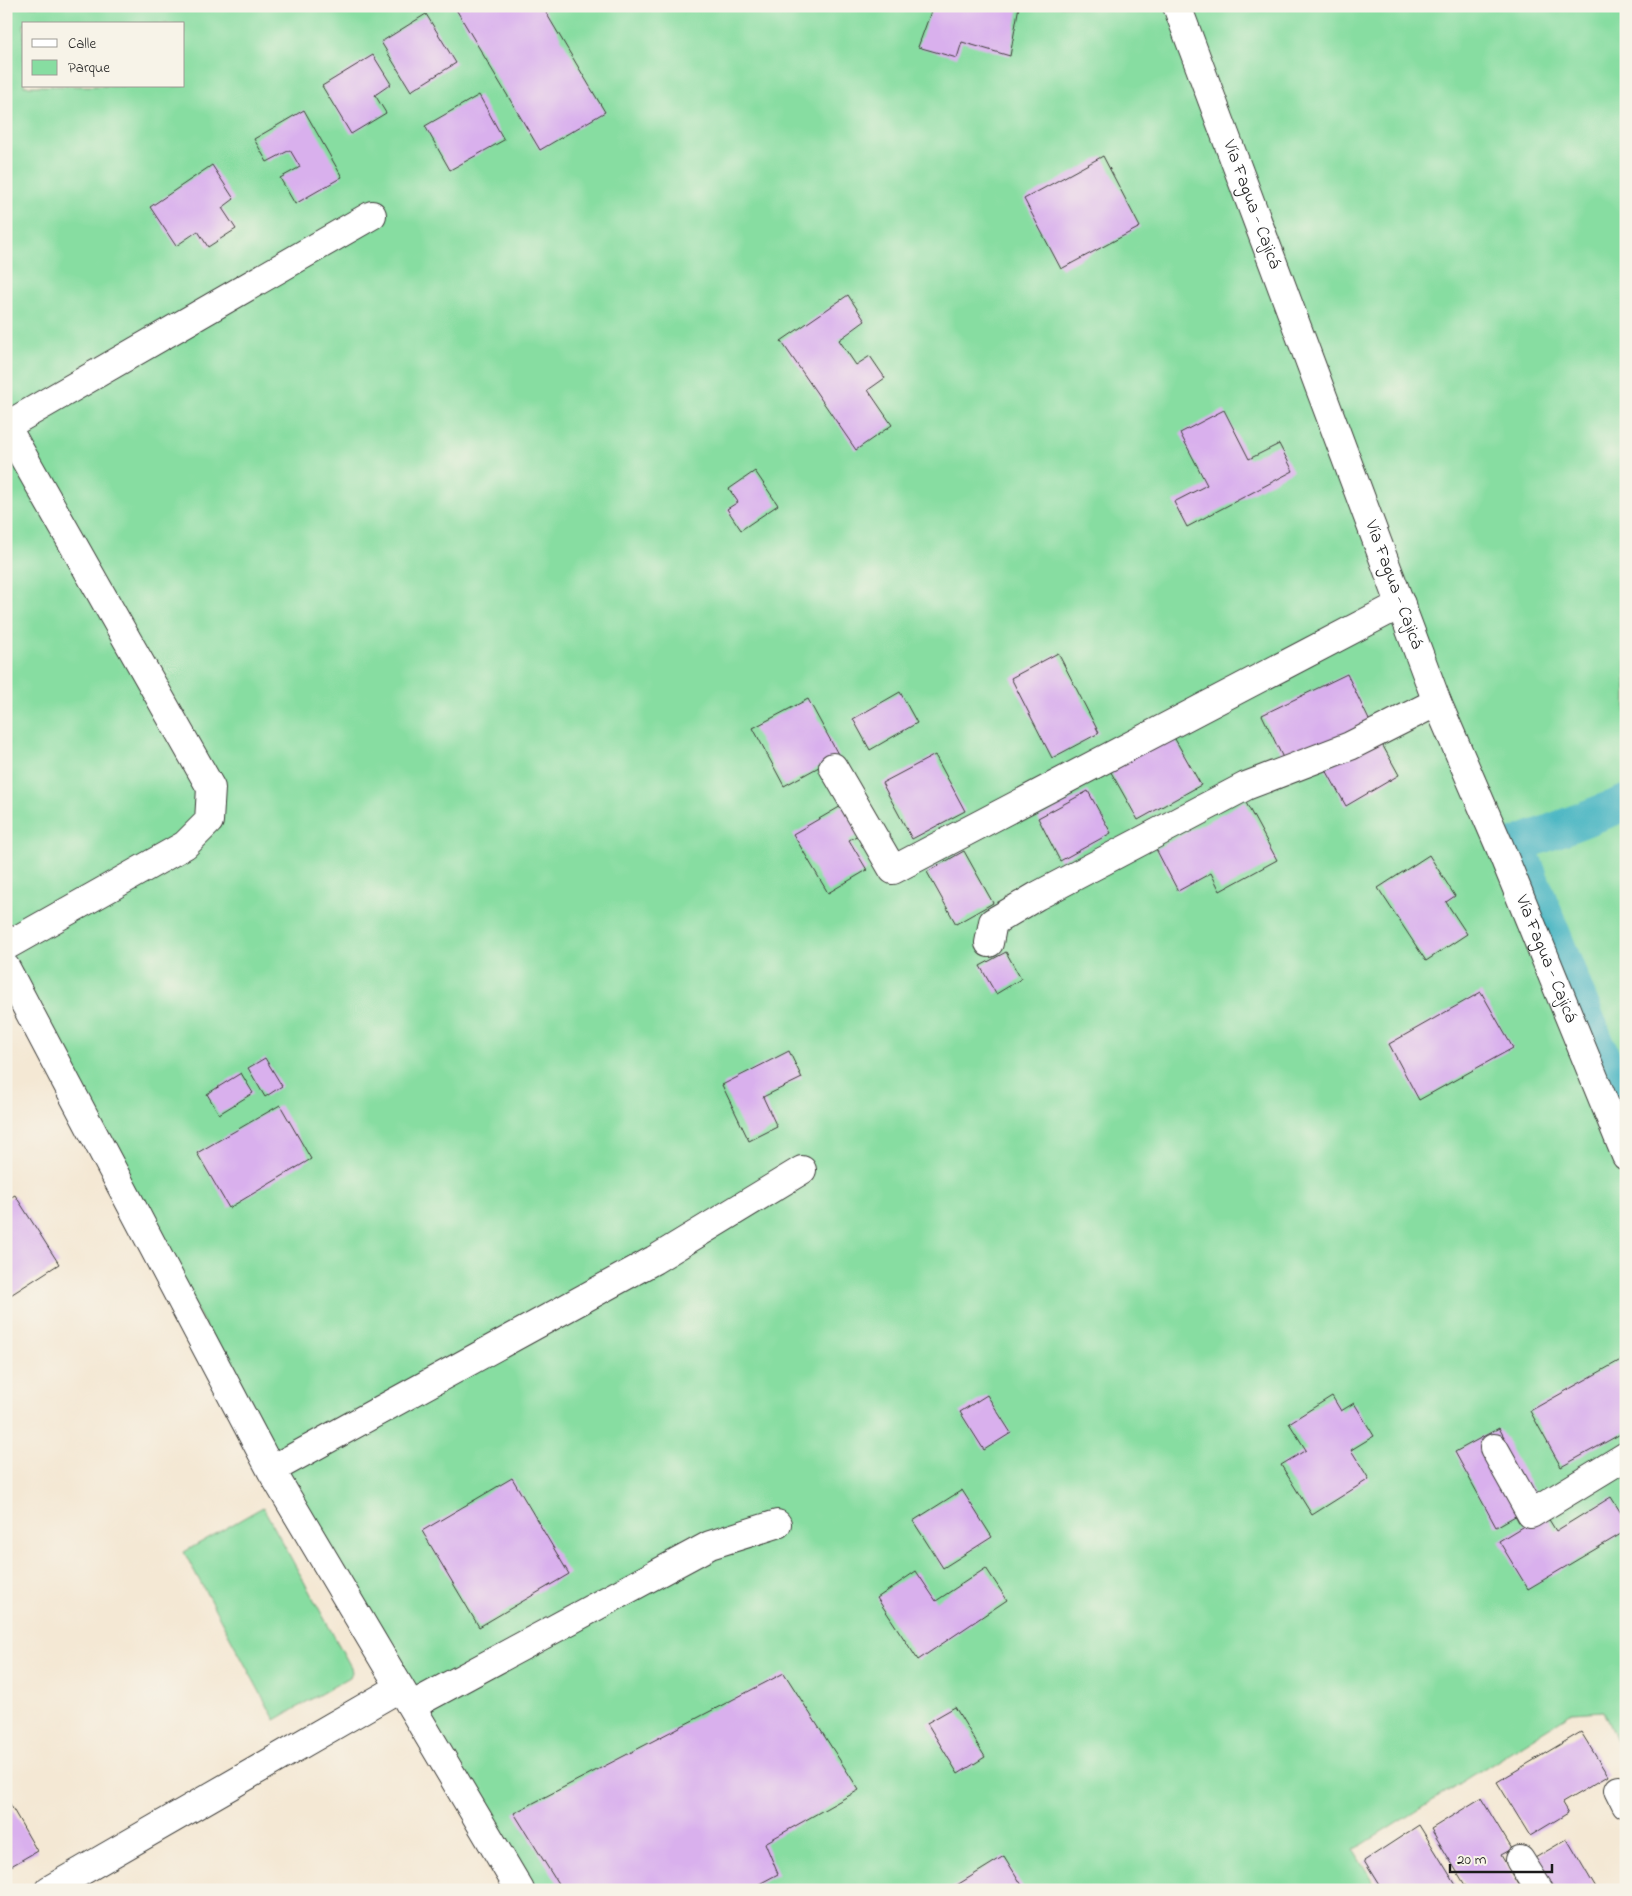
<svg xmlns="http://www.w3.org/2000/svg" width="1632" height="1896" font-family="'Indie Flower',sans-serif">
  <rect width="100%" height="100%" fill="#f7f3e8"/>
  <filter id="ink" filterUnits="userSpaceOnUse"><feTurbulence type="fractalNoise" baseFrequency=".02" numOctaves="2"/><feDisplacementMap in="SourceGraphic" scale="10" xChannelSelector="R" yChannelSelector="G"/><feConvolveMatrix kernelMatrix="1 2 1 2 8 2 1 2 1" color-interpolation-filters="sRGB"/></filter>
  <filter id="wash" filterUnits="userSpaceOnUse"><feTurbulence type="fractalNoise" baseFrequency=".0096" numOctaves="4" result="noise"/><feDisplacementMap in="SourceGraphic" scale="20" xChannelSelector="R" yChannelSelector="G"/><feGaussianBlur stdDeviation="1.12" result="paint"/><feColorMatrix in="noise" values="0 0 0 0 0 0 0 0 0 0 0 0 0 0 0 0 0 1.4 0 .05"/><feComposite in="paint" operator="in"/></filter>
  <g filter="url(#wash)">
    <rect width="100%" height="100%" fill="#f4e8d4"/>
    <path fill="#87dda1" stroke="#527c5e" fill-rule="evenodd" d="M6,6H1626V1763L1603,1711L1572,1713L1354,1850L1378,1890H520L6,968ZM24,24H184V86H24Z
      M263,1507L351,1667L352,1672L350,1677L275,1720L184,1552Z"/>
    <g fill="none" stroke-linecap="round" stroke-linejoin="round">
      <path stroke="#48b6c3" stroke-width="36" d="M1626,803L1517,845L1626,1117"/>
    </g>
    <g id="blocks">
      <path fill="#d9b0ed" d="M454,6H542L605,112L540,150Z
        M933,6H1019L1010,56L962,42L957,58L918,47Z
        M426,14L456,63L411,91L381,42Z
        M373,55L391,84L375,95L386,113L351,134L322,86Z
        M479,95L504,140L450,170L425,126Z
        M304,110L342,177L295,204L280,178L300,167L290,150L267,162L254,139Z
        M1103,156L1140,227L1061,269L1024,199Z
        M212,165L234,199L222,208L236,229L208,247L198,231L176,246L150,207Z
        M848,295L865,321L839,340L856,365L870,356L885,378L868,390L892,425L856,450L781,341Z
        M1224,410L1249,459L1279,444L1293,471L1187,527L1174,502L1207,485L1180,433Z
        M755,471L778,505L741,530L727,509L738,502L729,489Z
        M1058,653L1099,733L1052,758L1011,678Z
        M1347,674L1370,722L1286,764L1262,715Z
        M900,692L917,723L870,750L853,719Z
        M808,699L839,756L784,786L753,728Z
        M1171,732L1201,785L1138,820L1108,767Z
        M1378,737L1399,775L1346,806L1325,768Z
        M935,755L965,811L912,839L882,783Z
        M1088,791L1111,833L1060,861L1038,818Z
        M1245,801L1277,860L1220,891L1211,873L1178,891L1156,849Z
        M843,805L860,834L849,840L867,870L828,893L793,834Z
        M964,851L993,903L956,924L927,872Z
        M1429,855L1455,896L1446,902L1467,934L1426,961L1378,888Z
        M1006,952L1021,979L996,994L980,966Z
        M1481,992L1513,1048L1419,1100L1389,1044Z
        M789,1051L802,1078L763,1097L777,1127L749,1141L722,1085Z
        M265,1058L282,1086L265,1097L248,1068Z
        M241,1073L253,1093L219,1114L207,1094Z
        M280,1105L311,1159L229,1208L197,1153Z
        M15,1195L59,1264L6,1298V1200Z
        M1626,1357V1431L1561,1467L1530,1411Z
        M987,1395L1011,1433L984,1450L960,1412Z
        M1332,1396L1341,1411L1354,1403L1374,1436L1351,1450L1369,1479L1312,1515L1281,1465L1306,1450L1289,1423Z
        M1499,1428L1540,1502L1496,1527L1455,1452Z
        M512,1478L569,1574L479,1627L422,1531Z
        M962,1490L992,1537L943,1568L913,1521Z
        M1611,1497L1626,1521V1531L1528,1589L1499,1541L1545,1513L1556,1531Z
        M986,1568L1007,1600L918,1660L877,1598L916,1571L936,1601Z
        M784,1673L859,1790L765,1843L778,1874L748,1890H562L514,1813Z
        M955,1707L985,1757L958,1774L927,1723Z
        M1581,1732L1608,1776L1562,1803L1568,1813L1530,1836L1497,1782Z
        M6,1797L37,1851L6,1869Z
        M1481,1798L1512,1849L1501,1855L1521,1890H1468L1431,1829Z
        M1419,1825L1459,1890H1382L1364,1861Z
        M1567,1839L1597,1890H1554L1535,1858Z
        M1004,1856L1023,1887L1018,1890H949Z"/>
    </g>
  </g>
  <g filter="url(#ink)">
    <use href="#blocks" fill-opacity="0" stroke="#3c3b38" stroke-width="1"/>
    <g fill="none" stroke-linecap="round" stroke-linejoin="round">
      <defs>
        <path id="minor" d="M6,426L211,788L209,821L185,845L6,946
          M6,426L372,215
          M833,767L893,870L1401,604
          M989,943L993,922L1037,896L1246,786L1350,746L1437,702
          M6,968L271,1470L520,1890
          M1494,1448L1531,1514L1626,1456
          M271,1470L654,1260L802,1170
          M411,1706L710,1545L777,1524
          M1619,1790L1626,1804
          M1520,1860L1539,1890
          M49,1890L399,1688"/>
        <g id="tertiary">
          <path id="s1" d="M1177,6L1437,702L1499,845L1626,1156"/>
        </g>
      </defs>
      <use href="#minor" stroke="#3c3b38" stroke-width="30"/>
      <use href="#tertiary" stroke="#3c3b38" stroke-width="30"/>
      <use href="#minor" stroke="#fff" stroke-width="28"/>
      <use href="#tertiary" stroke="#fff" stroke-width="28"/>
    </g>
  </g>
  <g text-anchor="middle" dominant-baseline="central" stroke-width="4.5" stroke-linejoin="round" paint-order="stroke">
    <g font-size="18" fill="#1c1c1c" stroke="#f7f3e8">
      <text stroke="none"><textPath href="#s1" startOffset="212">Vía Fagua - Cajicá</textPath></text>
      <text stroke="none"><textPath href="#s1" startOffset="618">Vía Fagua - Cajicá</textPath></text>
      <text stroke="none"><textPath href="#s1" startOffset="1022">Vía Fagua - Cajicá</textPath></text>
    </g>
  </g>
  <rect width="1632" height="1896" fill="none" stroke="#f7f3e8" stroke-width="25"/>
  <rect x="22" y="22" width="162" height="65" fill="#f7f3e8" stroke="#9f9d96"/>
  <rect x="32" y="39" width="25" height="8" fill="#ffffff" stroke="#9f9d96"/>
  <text x="68" y="48" font-size="15" fill="#1c1c1c">Calle</text>
  <rect x="32" y="60" width="25" height="15" fill="#87dda1" stroke="#9f9d96"/>
  <text x="68" y="72" font-size="15" fill="#1c1c1c">Parque</text>
  <path d="M1450 1864v8h102v-8" fill="none" stroke="#1c1c1c" stroke-width="2.5"/>
  <text x="1457" y="1864" font-size="15" fill="#1c1c1c" stroke="#f7f3e8" stroke-width="4" paint-order="stroke">20 m</text>
</svg>
